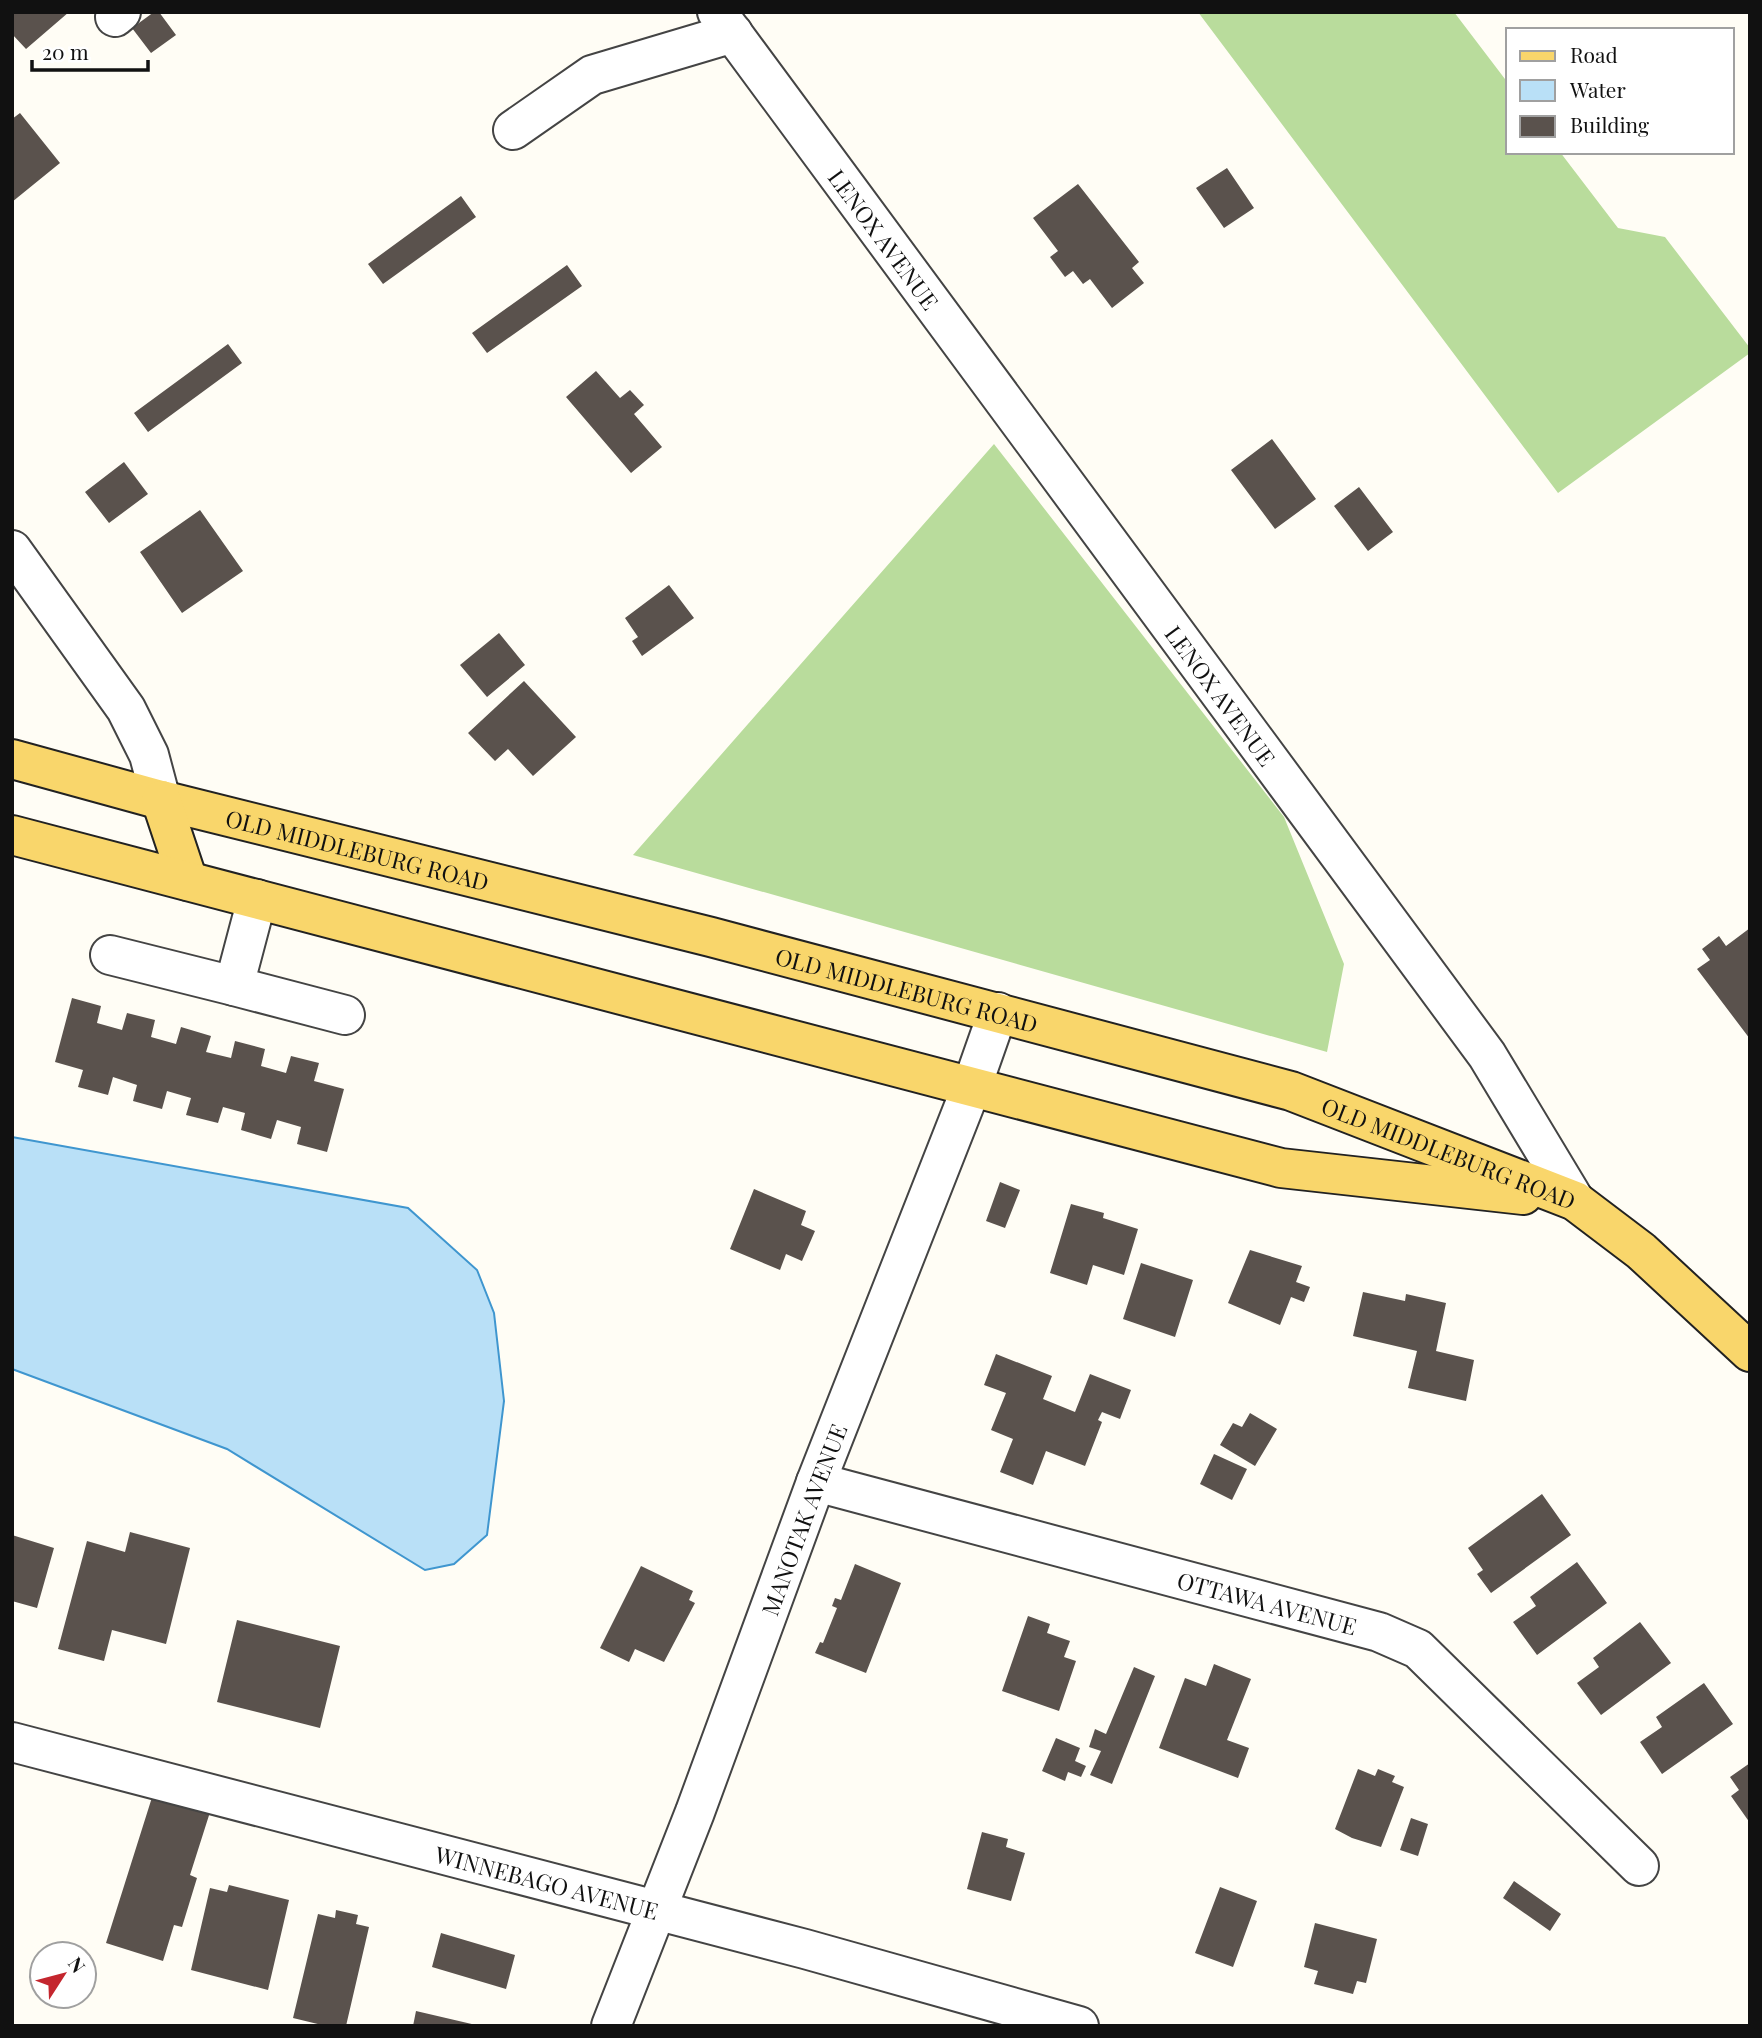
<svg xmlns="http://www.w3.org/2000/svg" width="1762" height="2038" font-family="'Playfair Display',serif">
  <rect width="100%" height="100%" fill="#fffdf5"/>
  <path fill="#b9dc9c" d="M1198,12H1454L1508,83V152H1560L1618,228L1665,237L1750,348V353L1558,493Z
    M994,444L1284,817L1344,964L1327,1052L633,855Z"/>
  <path fill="#b9e0f7" stroke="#3f96cf" stroke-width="2" d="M12,1137L408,1208L477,1270L494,1313L504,1401L487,1535L454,1564L425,1570L227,1449L12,1369Z"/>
  <path fill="#5a524d" d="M12,12H69L26,49L12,34Z
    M154,12H159L176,35L151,53L132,28Z
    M20,113L60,163L12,202V119Z
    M1227,168L1254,208L1224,228L1196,188Z
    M1078,184L1139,262L1132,268L1144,283L1112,308L1090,279L1083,284L1073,271L1065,277L1050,257L1058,251L1033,218Z
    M461,196L476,217L383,284L368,264Z
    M567,265L582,286L487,353L472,333Z
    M228,344L242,363L148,432L134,413Z
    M596,371L620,398L630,390L644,405L634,414L662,447L631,473L566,397Z
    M1272,439L1316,499L1275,529L1231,470Z
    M124,462L148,494L109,523L85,492Z
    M1359,487L1393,532L1368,551L1334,506Z
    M200,510L243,571L182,613L140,552Z
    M669,585L694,618L642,656L632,641L638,637L625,618Z
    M499,633L525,665L487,697L460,665Z
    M524,681L576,737L533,776L508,749L495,761L468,733Z
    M1750,928V1039L1697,969L1710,960L1702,949L1719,936L1726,946Z
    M72,998L101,1006L97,1023L122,1030L127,1013L155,1020L151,1037L176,1044L181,1027L211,1036L206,1052L231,1058L235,1041L265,1049L261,1066L286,1073L291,1056L319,1063L314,1081L344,1089L327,1152L297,1144L301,1127L277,1120L271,1139L241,1130L245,1113L223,1107L218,1123L186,1115L191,1098L167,1091L162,1109L133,1101L137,1085L113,1077L108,1095L78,1087L83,1070L55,1062Z
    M1000,1182L1020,1190L1005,1228L986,1221Z
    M754,1189L806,1211L801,1225L815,1231L802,1261L786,1254L780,1270L730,1249Z
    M1071,1204L1104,1213L1103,1218L1138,1229L1124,1275L1093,1265L1087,1285L1050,1273Z
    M1250,1250L1302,1266L1296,1282L1310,1287L1304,1302L1291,1297L1280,1325L1228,1303Z
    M1141,1263L1193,1280L1175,1337L1123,1319Z
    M1363,1292L1405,1301L1406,1294L1446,1303L1436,1351L1474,1360L1466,1401L1408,1388L1417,1351L1353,1336Z
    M996,1354L1052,1376L1043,1399L1075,1412L1090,1374L1131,1390L1120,1419L1102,1412L1098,1420L1102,1422L1085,1466L1046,1451L1033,1485L1000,1472L1013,1439L991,1430L1006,1393L984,1385Z
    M1250,1413L1277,1429L1255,1466L1220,1445L1233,1423L1242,1427Z
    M1214,1454L1247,1469L1232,1500L1200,1484Z
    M1542,1494L1571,1535L1491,1593L1477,1574L1483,1570L1468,1548Z
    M130,1532L190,1548L166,1644L112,1630L104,1661L58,1649L87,1541L125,1552Z
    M12,1535L54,1548L37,1608L12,1601Z
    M1577,1562L1607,1603L1537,1655L1513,1622L1536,1606L1530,1597Z
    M855,1564L901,1583L866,1673L815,1653L820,1642L823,1643L837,1608L832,1606L835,1598L841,1600Z
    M641,1566L693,1591L689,1600L695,1603L664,1662L635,1649L629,1662L600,1648Z
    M1028,1616L1050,1624L1047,1633L1070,1641L1064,1657L1076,1661L1059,1711L1002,1691Z
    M237,1620L340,1646L320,1728L217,1702Z
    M1640,1622L1671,1663L1601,1715L1577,1683L1599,1667L1593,1658Z
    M1214,1664L1251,1679L1227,1740L1249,1748L1238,1778L1159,1748L1185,1678L1206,1686Z
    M1134,1667L1155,1676L1112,1784L1090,1775L1101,1751L1089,1747L1095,1729L1106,1734Z
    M1704,1683L1733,1724L1662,1774L1640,1742L1662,1727L1656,1717Z
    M1056,1738L1080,1748L1075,1761L1086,1766L1081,1777L1068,1772L1065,1781L1042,1771Z
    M1750,1763V1823L1731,1796L1739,1790L1730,1777Z
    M1358,1769L1375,1776L1378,1769L1395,1776L1392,1782L1404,1787L1381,1847L1352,1838L1335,1829Z
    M154,1791L211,1809L190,1875L197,1878L182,1927L174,1925L163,1961L106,1943Z
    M1411,1818L1428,1824L1418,1856L1400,1850Z
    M982,1832L1008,1839L1006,1847L1025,1853L1011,1901L967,1889Z
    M1514,1881L1561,1914L1550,1931L1503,1898Z
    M229,1885L289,1900L268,1990L191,1970L210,1888L227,1892Z
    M1220,1887L1257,1901L1233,1967L1195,1953Z
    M336,1910L358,1915L356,1924L369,1927L346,2026H326L293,2018L318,1914L335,1918Z
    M1315,1923L1377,1939L1366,1983L1357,1981L1353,1994L1314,1984L1318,1971L1304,1967Z
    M441,1933L515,1955L506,1989L432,1967Z
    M416,2011L476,2025V2026H413Z"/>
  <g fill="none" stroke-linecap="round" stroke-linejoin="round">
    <defs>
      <g id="minor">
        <path id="s1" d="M717,12L1487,1055L1575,1201"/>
        <path d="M115,17L121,12"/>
        <path d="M513,130L592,75L733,33"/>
        <path d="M12,550L126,709L149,755L161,800"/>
        <path d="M257,899L234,986L345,1015"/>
        <path d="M110,955L234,986"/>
        <path id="s2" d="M816,1482L1379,1632L1418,1649L1639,1866"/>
        <path id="s3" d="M12,1742L805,1949L1079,2026"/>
        <path id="s4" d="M611,2026L695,1812L816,1482L972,1086L998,1012"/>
      </g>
      <g id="major">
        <path id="s5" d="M12,759L161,800L711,937L1291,1091L1575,1201L1641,1251L1750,1352"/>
        <path d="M161,800L188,881"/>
        <path d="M12,835L1281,1168L1523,1195"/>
      </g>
    </defs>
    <use href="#minor" stroke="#444" stroke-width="42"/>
    <use href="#major" stroke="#222" stroke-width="42"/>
    <use href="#minor" stroke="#fff" stroke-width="38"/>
    <use href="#major" stroke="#f9d66b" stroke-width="38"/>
  </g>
  <g text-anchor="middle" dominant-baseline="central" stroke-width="7" stroke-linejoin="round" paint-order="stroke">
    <g font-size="23" fill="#111" stroke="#fff">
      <text stroke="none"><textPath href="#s1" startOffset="282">LENOX AVENUE</textPath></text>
      <text stroke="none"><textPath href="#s1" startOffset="849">LENOX AVENUE</textPath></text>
      <text stroke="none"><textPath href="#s5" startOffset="357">OLD MIDDLEBURG ROAD</textPath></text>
      <text stroke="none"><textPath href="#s5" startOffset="924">OLD MIDDLEBURG ROAD</textPath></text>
      <text stroke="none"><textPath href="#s5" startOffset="1491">OLD MIDDLEBURG ROAD</textPath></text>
      <text stroke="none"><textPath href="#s4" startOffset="542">MANOTAK AVENUE</textPath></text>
      <text stroke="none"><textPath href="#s2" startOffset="467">OTTAWA AVENUE</textPath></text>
      <text stroke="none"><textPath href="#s3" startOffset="553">WINNEBAGO AVENUE</textPath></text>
    </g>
  </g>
  <rect width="1762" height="2038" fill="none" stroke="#111111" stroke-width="28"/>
  <rect x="1506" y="28" width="228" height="126" fill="#ffffff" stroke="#a0a0a0" stroke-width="2"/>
  <rect x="1520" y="51" width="35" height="10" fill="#f9d66b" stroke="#a0a0a0" stroke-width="2"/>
  <text x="1570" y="63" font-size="21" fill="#111111">Road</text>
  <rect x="1520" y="80" width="35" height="21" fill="#b9e0f7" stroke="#a0a0a0" stroke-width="2"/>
  <text x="1570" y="98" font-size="21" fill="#111111">Water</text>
  <rect x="1520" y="116" width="35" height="21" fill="#5a524d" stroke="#a0a0a0" stroke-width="2"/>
  <text x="1570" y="133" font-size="21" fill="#111111">Building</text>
  <g transform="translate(63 1975) rotate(54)"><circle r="33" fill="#ffffff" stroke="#a0a0a0" stroke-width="2"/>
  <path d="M0-5L12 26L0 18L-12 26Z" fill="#c4262e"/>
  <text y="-10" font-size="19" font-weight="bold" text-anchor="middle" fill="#111111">N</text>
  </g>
  <path d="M32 60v10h116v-10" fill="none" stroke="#111111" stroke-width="3.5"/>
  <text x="42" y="60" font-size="21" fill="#111111" stroke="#ffffff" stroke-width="5" paint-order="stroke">20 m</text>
</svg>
